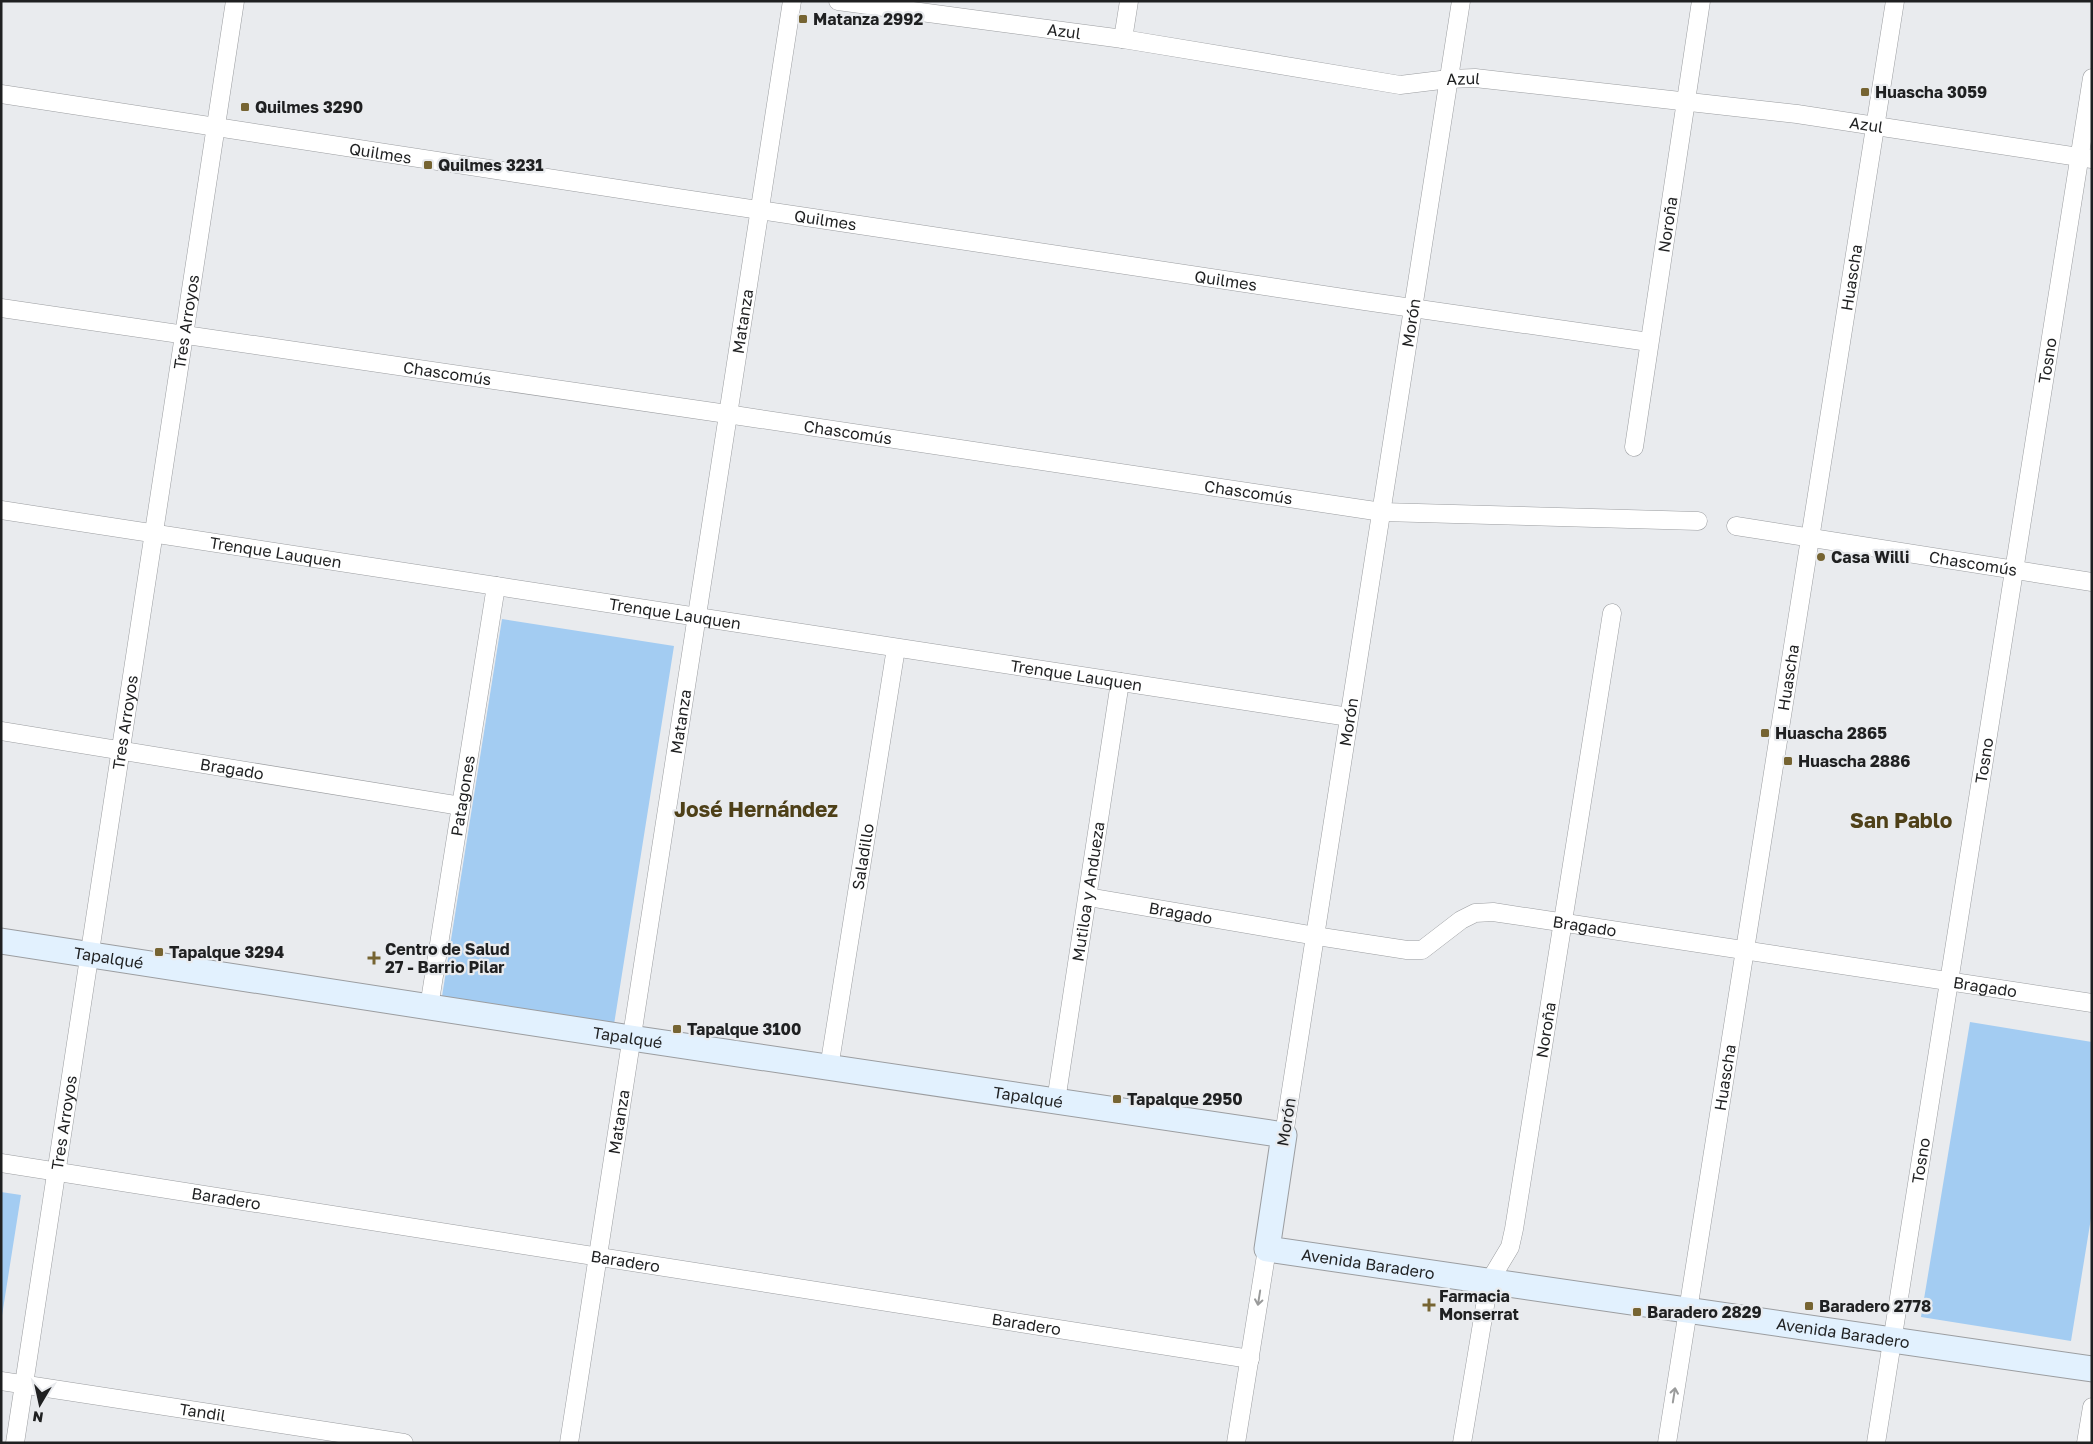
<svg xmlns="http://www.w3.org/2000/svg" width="2093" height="1444" font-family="'Golos Text',sans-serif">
  <rect width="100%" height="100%" fill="#e9ebee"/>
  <path fill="#a3ccf2" d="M502,619L674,646L612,1037L440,1009Z
    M1970,1022L2092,1042V1212L2071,1341L1921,1317Z
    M1,1192L21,1195L1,1322Z"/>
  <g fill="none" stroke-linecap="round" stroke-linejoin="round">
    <defs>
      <g id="minor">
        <path id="s1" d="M838,1L1123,39L1400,85L1449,79L1475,78L1797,114L2092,159"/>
        <path d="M1123,39L1129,1"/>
        <path id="s2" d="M1,94C271,137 542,178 813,218C1091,260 1370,303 1649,342"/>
        <path id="s3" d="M1,308L727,414L1382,512L1698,521"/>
        <path id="s4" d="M1634,447L1701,1"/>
        <path id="s5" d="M1,510L1349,717"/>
        <path id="s6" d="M1736,526L2092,582"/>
        <path id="s7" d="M1,731L461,806"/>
        <path id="s8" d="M1088,897L1316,936L1407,950H1422L1461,920L1475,913L1493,912L2092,1003"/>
        <path id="s9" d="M429,1007L496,586"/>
        <path id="s10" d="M829,1068L896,648"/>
        <path id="s11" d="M1056,1101L1120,682"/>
        <path id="s12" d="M1284,1135L1461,1"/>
        <path id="s13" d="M1,1163L1250,1359"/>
        <path id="s14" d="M1,1381L404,1443"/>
        <path id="s15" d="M15,1443L235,1"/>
        <path id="s16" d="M569,1443L792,1"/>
        <path d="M1236,1443L1267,1249"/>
        <path id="s17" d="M1462,1443L1489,1282L1510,1247L1514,1229L1612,613"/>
        <path id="s18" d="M1667,1443L1895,1"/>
        <path id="s19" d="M1876,1443L2092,78"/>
        <path d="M2086,1443L2092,1407"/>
      </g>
      <g id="secondary">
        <path id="s20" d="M1,941L631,1038L1284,1135L1267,1249L2092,1369"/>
      </g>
    </defs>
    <use href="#minor" stroke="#9b9da0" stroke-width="19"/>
    <use href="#secondary" stroke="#9b9da0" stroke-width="27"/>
    <use href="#minor" stroke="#fff" stroke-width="18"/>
    <use href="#secondary" stroke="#e2f1fe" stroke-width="25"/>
  </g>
  <defs><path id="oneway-shaft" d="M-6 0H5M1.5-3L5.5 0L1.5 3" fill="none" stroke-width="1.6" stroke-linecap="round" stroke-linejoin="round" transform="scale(1.25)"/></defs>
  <g stroke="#9a9b9b">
    <use href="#oneway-shaft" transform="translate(1259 1298) rotate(99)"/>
    <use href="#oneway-shaft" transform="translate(1674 1395) rotate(-81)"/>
  </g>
  <g fill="#766432" stroke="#e9ebee" stroke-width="2">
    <rect x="798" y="14" width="10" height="10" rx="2.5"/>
    <rect x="1860" y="87" width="10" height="10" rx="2.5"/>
    <rect x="240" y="102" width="10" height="10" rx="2.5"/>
    <rect x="423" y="160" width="10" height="10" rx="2.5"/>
    <circle cx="1821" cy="557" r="5"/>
    <rect x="1760" y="728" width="10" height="10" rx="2.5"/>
    <rect x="1783" y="756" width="10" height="10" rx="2.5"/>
    <rect x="154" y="947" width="10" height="10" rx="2.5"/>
    <path d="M371.5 950.5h5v5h5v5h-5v5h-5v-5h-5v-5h5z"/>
    <rect x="672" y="1024" width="10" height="10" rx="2.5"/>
    <rect x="1112" y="1094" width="10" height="10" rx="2.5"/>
    <path d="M1426.5 1297.5h5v5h5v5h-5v5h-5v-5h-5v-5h5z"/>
    <rect x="1804" y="1301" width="10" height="10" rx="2.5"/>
    <rect x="1632" y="1307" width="10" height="10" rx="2.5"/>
  </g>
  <g text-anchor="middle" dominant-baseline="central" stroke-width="4.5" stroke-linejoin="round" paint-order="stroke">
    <g font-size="16" font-weight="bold" fill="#1f2021" stroke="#e9ebee" text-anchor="start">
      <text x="813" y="19">Matanza 2992</text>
      <text x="1875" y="92">Huascha 3059</text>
      <text x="255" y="107">Quilmes 3290</text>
      <text x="438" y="165">Quilmes 3231</text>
      <text x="1831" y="557">Casa Willi</text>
      <text x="1775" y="733">Huascha 2865</text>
      <text x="1798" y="761">Huascha 2886</text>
      <text x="385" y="949">Centro de Salud<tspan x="385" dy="18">27 - Barrio Pilar</tspan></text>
      <text x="169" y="952">Tapalque 3294</text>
      <text x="687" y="1029">Tapalque 3100</text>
      <text x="1127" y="1099">Tapalque 2950</text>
      <text x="1439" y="1296">Farmacia<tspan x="1439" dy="18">Monserrat</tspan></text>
      <text x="1819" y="1306">Baradero 2778</text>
      <text x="1647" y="1312">Baradero 2829</text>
    </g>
    <g font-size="16" fill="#1f2021" stroke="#e9ebee">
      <text stroke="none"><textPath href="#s1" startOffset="228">Azul</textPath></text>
      <text stroke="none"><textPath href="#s1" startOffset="632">Azul</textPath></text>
      <text stroke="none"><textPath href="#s1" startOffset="1038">Azul</textPath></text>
      <text stroke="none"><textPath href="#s2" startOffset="384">Quilmes</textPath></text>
      <text stroke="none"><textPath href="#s2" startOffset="834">Quilmes</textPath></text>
      <text stroke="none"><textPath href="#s4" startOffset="225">Noroña</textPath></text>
      <text stroke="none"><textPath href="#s18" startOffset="1180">Huascha</textPath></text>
      <text stroke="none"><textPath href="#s2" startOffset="1239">Quilmes</textPath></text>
      <text stroke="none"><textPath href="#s15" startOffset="1134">Tres Arroyos</textPath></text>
      <text stroke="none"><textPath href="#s16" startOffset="1135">Matanza</textPath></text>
      <text stroke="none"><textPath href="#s12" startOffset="822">Morón</textPath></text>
      <text stroke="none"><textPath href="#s19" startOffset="1096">Tosno</textPath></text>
      <text stroke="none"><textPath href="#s3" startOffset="451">Chascomús</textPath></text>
      <text stroke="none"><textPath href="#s3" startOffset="856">Chascomús</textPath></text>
      <text stroke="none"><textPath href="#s3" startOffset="1261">Chascomús</textPath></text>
      <text stroke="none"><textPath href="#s5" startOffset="278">Trenque Lauquen</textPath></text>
      <text stroke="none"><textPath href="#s6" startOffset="240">Chascomús</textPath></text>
      <text stroke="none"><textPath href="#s5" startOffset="682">Trenque Lauquen</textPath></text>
      <text stroke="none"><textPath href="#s5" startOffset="1088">Trenque Lauquen</textPath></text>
      <text stroke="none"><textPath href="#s18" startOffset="775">Huascha</textPath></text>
      <text stroke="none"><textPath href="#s15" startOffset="729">Tres Arroyos</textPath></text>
      <text stroke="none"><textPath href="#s16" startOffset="730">Matanza</textPath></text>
      <text stroke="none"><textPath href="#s12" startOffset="418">Morón</textPath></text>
      <text stroke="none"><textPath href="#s19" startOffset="691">Tosno</textPath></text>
      <text stroke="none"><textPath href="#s7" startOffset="234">Bragado</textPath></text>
      <text stroke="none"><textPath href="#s9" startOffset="214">Patagones</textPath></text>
      <text stroke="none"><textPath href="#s10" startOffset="214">Saladillo</textPath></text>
      <text stroke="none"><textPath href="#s11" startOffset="212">Mutiloa y Andueza</textPath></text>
      <text stroke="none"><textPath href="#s8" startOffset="94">Bragado</textPath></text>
      <text stroke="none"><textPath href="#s8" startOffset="514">Bragado</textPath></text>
      <text stroke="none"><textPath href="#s20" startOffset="109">Tapalqué</textPath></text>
      <text stroke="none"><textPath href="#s8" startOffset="919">Bragado</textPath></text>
      <text stroke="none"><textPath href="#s17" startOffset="424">Noroña</textPath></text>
      <text stroke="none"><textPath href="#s20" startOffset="634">Tapalqué</textPath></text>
      <text stroke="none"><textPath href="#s18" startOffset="370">Huascha</textPath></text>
      <text stroke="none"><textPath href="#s20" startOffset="1039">Tapalqué</textPath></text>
      <text stroke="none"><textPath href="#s15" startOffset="324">Tres Arroyos</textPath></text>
      <text stroke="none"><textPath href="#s16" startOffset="325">Matanza</textPath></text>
      <text transform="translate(1286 1122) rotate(-81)">Morón</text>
      <text stroke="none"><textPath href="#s19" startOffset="286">Tosno</textPath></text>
      <text stroke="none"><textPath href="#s13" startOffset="228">Baradero</textPath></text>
      <text stroke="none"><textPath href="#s13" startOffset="632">Baradero</textPath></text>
      <text stroke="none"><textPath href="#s20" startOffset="1515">Avenida Baradero</textPath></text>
      <text stroke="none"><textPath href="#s13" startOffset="1038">Baradero</textPath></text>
      <text stroke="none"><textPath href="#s20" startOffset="1995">Avenida Baradero</textPath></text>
      <text stroke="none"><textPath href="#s14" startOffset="204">Tandil</textPath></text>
    </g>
    <g font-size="21" font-weight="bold" fill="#4e4018" stroke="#e9ebee">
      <text x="756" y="809">José Hernández</text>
      <text x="1901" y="820">San Pablo</text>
    </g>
  </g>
  <rect width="2093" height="1444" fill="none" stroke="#1f2021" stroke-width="5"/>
  <g transform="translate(40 1404) rotate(189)" stroke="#e9ebee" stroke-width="4" paint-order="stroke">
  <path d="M0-4L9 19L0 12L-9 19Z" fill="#1f2021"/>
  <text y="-8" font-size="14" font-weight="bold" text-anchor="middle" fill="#1f2021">N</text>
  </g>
</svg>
